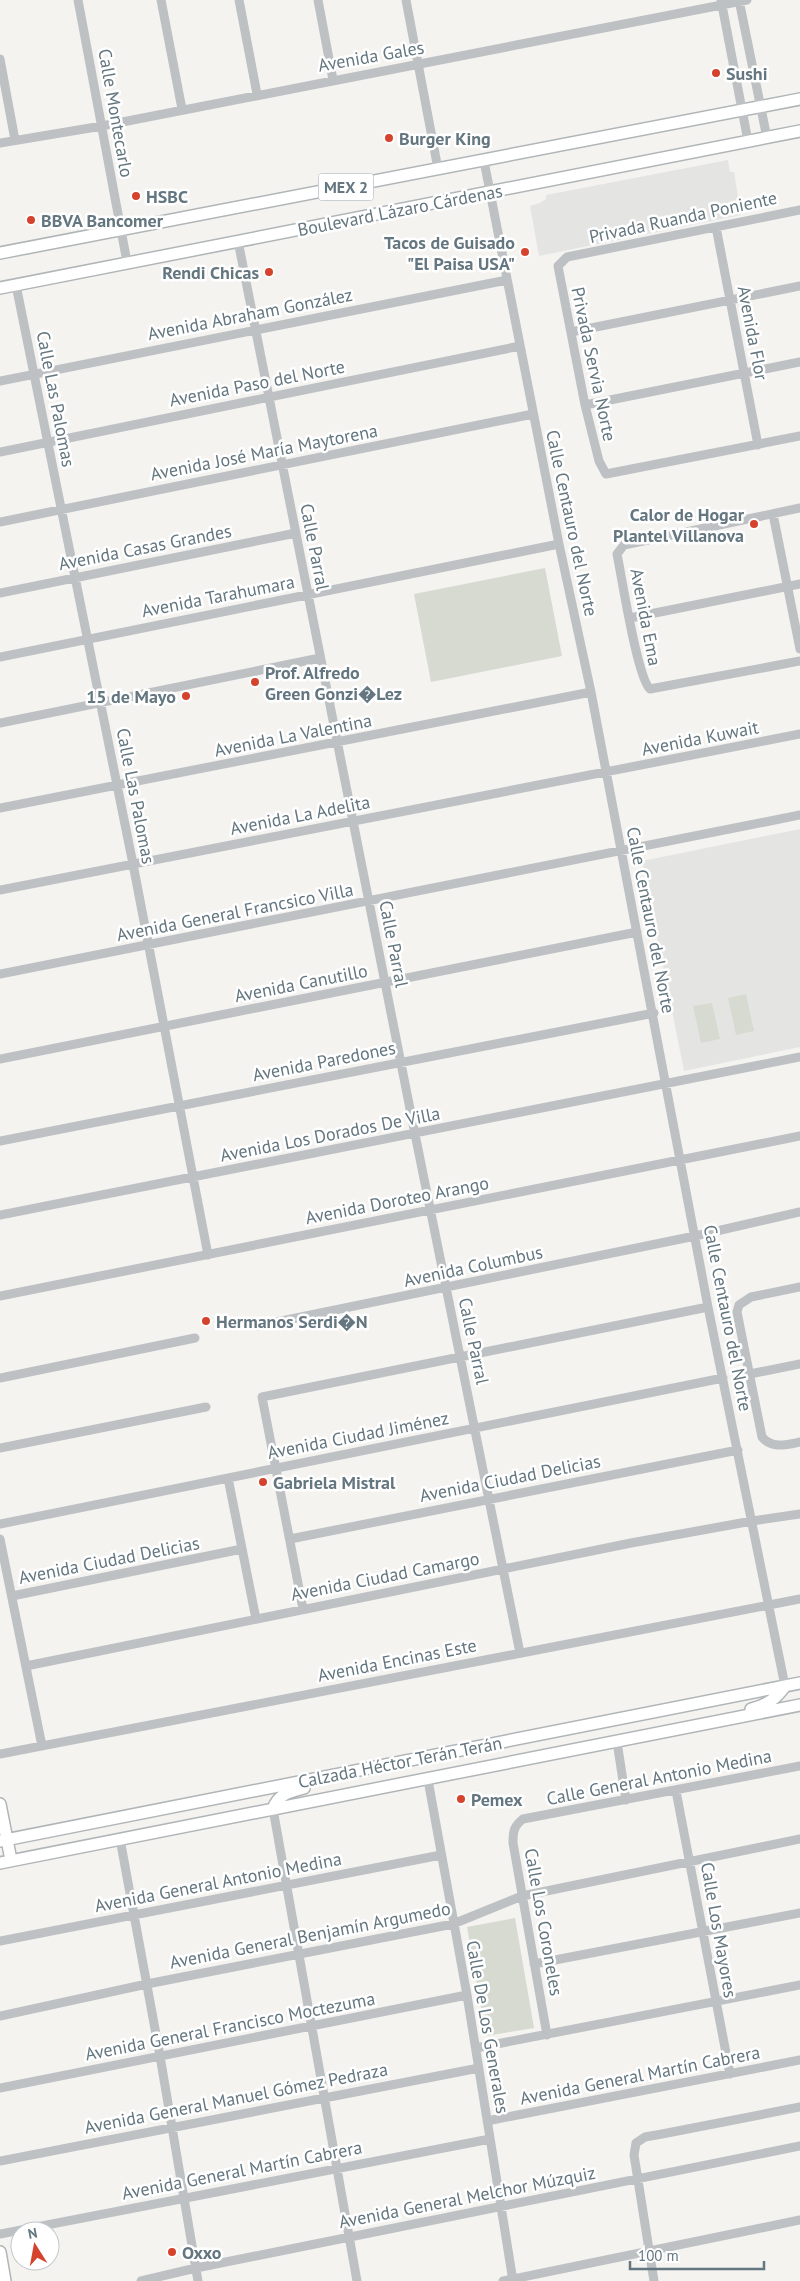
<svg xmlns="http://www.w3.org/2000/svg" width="800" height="2281" font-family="'PT Sans',sans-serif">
  <rect width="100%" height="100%" fill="#f4f3f0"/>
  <path fill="#e4e5e3" d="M728,160L730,172H734L741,215L539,256L530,206L540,203L546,199V195Z
    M800,829V1047L684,1071L642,861Z"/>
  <path fill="#d6dad1" d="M545,568L562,656L431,682L414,594Z
    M746,994L754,1031L736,1035L728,998Z
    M712,1003L720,1039L701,1043L693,1006Z
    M515,1918L534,2028L486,2036L467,1927Z"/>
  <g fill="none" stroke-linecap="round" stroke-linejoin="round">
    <defs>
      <path id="major" d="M0,253L800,99
        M0,288L800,131
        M751,1709C767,1705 776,1699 785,1686
        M0,1804L11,1860
        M273,1809C278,1794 289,1792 304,1788
        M0,1841L800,1683
        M0,1863L800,1705
        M0,2252L5,2281"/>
    </defs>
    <use href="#major" stroke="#b0b5b8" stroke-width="14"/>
    <path stroke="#bdc1c4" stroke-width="9" d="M78,0L127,262
      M161,0L182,109
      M239,0L257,94
      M318,0L333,80
      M406,0L438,169
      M721,0L748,141
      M739,0L767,138
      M0,59L15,140
      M0,143L102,126L747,0
      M484,161L559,544L591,692L708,1307L785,1686
      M800,210L567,257L558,266L585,405L599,461L606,474L800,436
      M716,227L758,445
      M238,241L415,1134L520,1653
      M16,285L133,864L208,1255
      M571,332L800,286
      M0,381L507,280
      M585,405L800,362
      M0,452L520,346
      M800,508L624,545L617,554C622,578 637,677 650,689L800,661
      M773,514L800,649
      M0,522L533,414
      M0,593L296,533
      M630,618L800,584
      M0,657L559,544
      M0,723L320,658
      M0,808L591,692
      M0,890L800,734
      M0,974L800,815
      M0,1059L637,932
      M0,1141L654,1013
      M0,1215L800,1057
      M800,1287L751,1297L739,1305L737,1312L762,1437C772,1449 786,1445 800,1442
      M0,1296L800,1136
      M257,1326L695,1236L800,1212
      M750,1374L800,1364
      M0,1378L195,1338
      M0,1448L206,1407
      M228,1478L256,1619
      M0,1524L723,1378
      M0,1539L42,1746
      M290,1539L738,1450
      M12,1596L242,1549
      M303,1609L262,1397L708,1307
      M26,1666L631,1543L752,1521L800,1514
      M617,1742L626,1800
      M0,1754L800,1599
      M428,1780L467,1995L513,2281
      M676,1791L730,2074
      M273,1809L357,2281
      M120,1839L160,2056L198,2281
      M0,1941L441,1855
      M534,1964L800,1913
      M0,2016L147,1984L453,1924L522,1896L800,1839
      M547,2035L513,1843C513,1831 514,1826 523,1819L800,1766
      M476,2048L800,1985
      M0,2088L467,1995
      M487,2121L800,2060
      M0,2161L479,2068
      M0,2234L490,2139
      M141,2281L196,2268L800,2146
      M503,2281L800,2220
      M654,2281L634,2155L636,2143L645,2137L662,2134L800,2107"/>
    <use href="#major" stroke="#fff" stroke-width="11"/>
  </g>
  <g fill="#d6432d" stroke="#fff" stroke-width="2">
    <circle cx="716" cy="73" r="5"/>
    <circle cx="389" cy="138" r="5"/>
    <circle cx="136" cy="196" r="5"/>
    <circle cx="31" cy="220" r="5"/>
    <circle cx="525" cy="252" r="5"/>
    <circle cx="269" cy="272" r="5"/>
    <circle cx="754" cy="524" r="5"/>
    <circle cx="255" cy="682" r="5"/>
    <circle cx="186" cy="696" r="5"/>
    <circle cx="206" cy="1321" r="5"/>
    <circle cx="263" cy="1482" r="5"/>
    <circle cx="461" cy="1799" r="5"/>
    <circle cx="172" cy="2252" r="5"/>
  </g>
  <g text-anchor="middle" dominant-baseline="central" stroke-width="5" stroke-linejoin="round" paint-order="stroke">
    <rect fill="#fff" stroke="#929fa5" stroke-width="1" x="318.5" y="173.5" width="55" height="27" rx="4"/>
    <g font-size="16" font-weight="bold" fill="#64767f">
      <text x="346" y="187">MEX 2</text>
    </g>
    <g font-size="18" fill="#64767f" stroke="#fff">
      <text transform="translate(371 56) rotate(-10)">Avenida Gales</text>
      <text transform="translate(116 113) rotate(80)">Calle Montecarlo</text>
      <text transform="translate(400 210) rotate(-11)">Boulevard Lázaro Cárdenas</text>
      <text transform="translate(683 217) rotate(-12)">Privada Ruanda Poniente</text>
      <text transform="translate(250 314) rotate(-11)">Avenida Abraham González</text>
      <text transform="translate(753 333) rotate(79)">Avenida Flor</text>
      <text transform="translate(594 364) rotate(78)">Privada Servia Norte</text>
      <text transform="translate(257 383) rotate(-11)">Avenida Paso del Norte</text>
      <text transform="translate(56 399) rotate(79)">Calle Las Palomas</text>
      <text transform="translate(264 452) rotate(-11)">Avenida José María Maytorena</text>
      <text transform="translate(572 523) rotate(78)">Calle Centauro del Norte</text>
      <text transform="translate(145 547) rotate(-11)">Avenida Casas Grandes</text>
      <text transform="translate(315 547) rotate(79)">Calle Parral</text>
      <text transform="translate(218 596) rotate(-11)">Avenida Tarahumara</text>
      <text transform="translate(646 617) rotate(79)">Avenida Ema</text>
      <text transform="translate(293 735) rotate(-11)">Avenida La Valentina</text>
      <text transform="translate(700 738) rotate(-11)">Avenida Kuwait</text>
      <text transform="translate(136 796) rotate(79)">Calle Las Palomas</text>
      <text transform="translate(300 815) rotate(-11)">Avenida La Adelita</text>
      <text transform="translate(235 912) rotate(-11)">Avenida General Francsico Villa</text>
      <text transform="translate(651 920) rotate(79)">Calle Centauro del Norte</text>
      <text transform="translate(394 944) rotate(79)">Calle Parral</text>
      <text transform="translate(301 983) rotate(-11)">Avenida Canutillo</text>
      <text transform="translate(324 1061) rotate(-11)">Avenida Paredones</text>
      <text transform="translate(330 1134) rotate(-11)">Avenida Los Dorados De Villa</text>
      <text transform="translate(397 1200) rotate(-11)">Avenida Doroteo Arango</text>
      <text transform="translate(473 1266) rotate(-12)">Avenida Columbus</text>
      <text transform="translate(728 1318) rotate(79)">Calle Centauro del Norte</text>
      <text transform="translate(474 1341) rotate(78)">Calle Parral</text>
      <text transform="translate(358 1435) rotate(-11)">Avenida Ciudad Jiménez</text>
      <text transform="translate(510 1478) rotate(-11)">Avenida Ciudad Delicias</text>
      <text transform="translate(109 1560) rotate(-11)">Avenida Ciudad Delicias</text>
      <text transform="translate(385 1576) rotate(-11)">Avenida Ciudad Camargo</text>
      <text transform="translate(397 1660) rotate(-11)">Avenida Encinas Este</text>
      <text transform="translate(400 1762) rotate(-11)">Calzada Héctor Terán Terán</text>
      <text transform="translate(659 1777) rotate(-11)">Calle General Antonio Medina</text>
      <text transform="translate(218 1882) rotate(-11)">Avenida General Antonio Medina</text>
      <text transform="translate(544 1922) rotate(80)">Calle Los Coroneles</text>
      <text transform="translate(719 1930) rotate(80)">Calle Los Mayores</text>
      <text transform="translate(310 1935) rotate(-11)">Avenida General Benjamín Argumedo</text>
      <text transform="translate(230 2026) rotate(-11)">Avenida General Francisco Moctezuma</text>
      <text transform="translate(488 2027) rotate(80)">Calle De Los Generales</text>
      <text transform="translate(640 2075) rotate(-11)">Avenida General Martín Cabrera</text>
      <text transform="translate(236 2098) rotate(-11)">Avenida General Manuel Gómez Pedraza</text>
      <text transform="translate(242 2170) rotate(-11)">Avenida General Martín Cabrera</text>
      <text transform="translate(467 2197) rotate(-11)">Avenida General Melchor Múzquiz</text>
    </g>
    <g font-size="18" font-weight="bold" fill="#64767f" stroke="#fff" text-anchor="start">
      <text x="726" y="73">Sushi</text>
      <text x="399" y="138">Burger King</text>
      <text x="146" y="196">HSBC</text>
      <text x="41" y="220">BBVA Bancomer</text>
      <text x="515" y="242" text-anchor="end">Tacos de Guisado<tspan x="515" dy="21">"El Paisa USA"</tspan></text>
      <text x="259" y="272" text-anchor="end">Rendi Chicas</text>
      <text x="744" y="514" text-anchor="end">Calor de Hogar<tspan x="744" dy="21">Plantel Villanova</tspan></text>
      <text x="265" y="672">Prof. Alfredo<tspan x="265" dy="21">Green Gonzi�Lez</tspan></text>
      <text x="176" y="696" text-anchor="end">15 de Mayo</text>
      <text x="216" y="1321">Hermanos Serdi�N</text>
      <text x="273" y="1482">Gabriela Mistral</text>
      <text x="471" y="1799">Pemex</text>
      <text x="182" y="2252">Oxxo</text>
    </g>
  </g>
  <g transform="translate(35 2246) rotate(349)"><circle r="24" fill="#ffffff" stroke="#c1c8cc"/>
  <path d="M0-4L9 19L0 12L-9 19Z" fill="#d6432d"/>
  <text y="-8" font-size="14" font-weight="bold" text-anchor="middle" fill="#64767f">N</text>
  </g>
  <path d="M630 2261v8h134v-8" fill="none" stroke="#64767f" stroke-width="2.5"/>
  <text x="638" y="2261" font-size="15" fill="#64767f" stroke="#ffffff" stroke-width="4" paint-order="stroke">100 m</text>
</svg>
